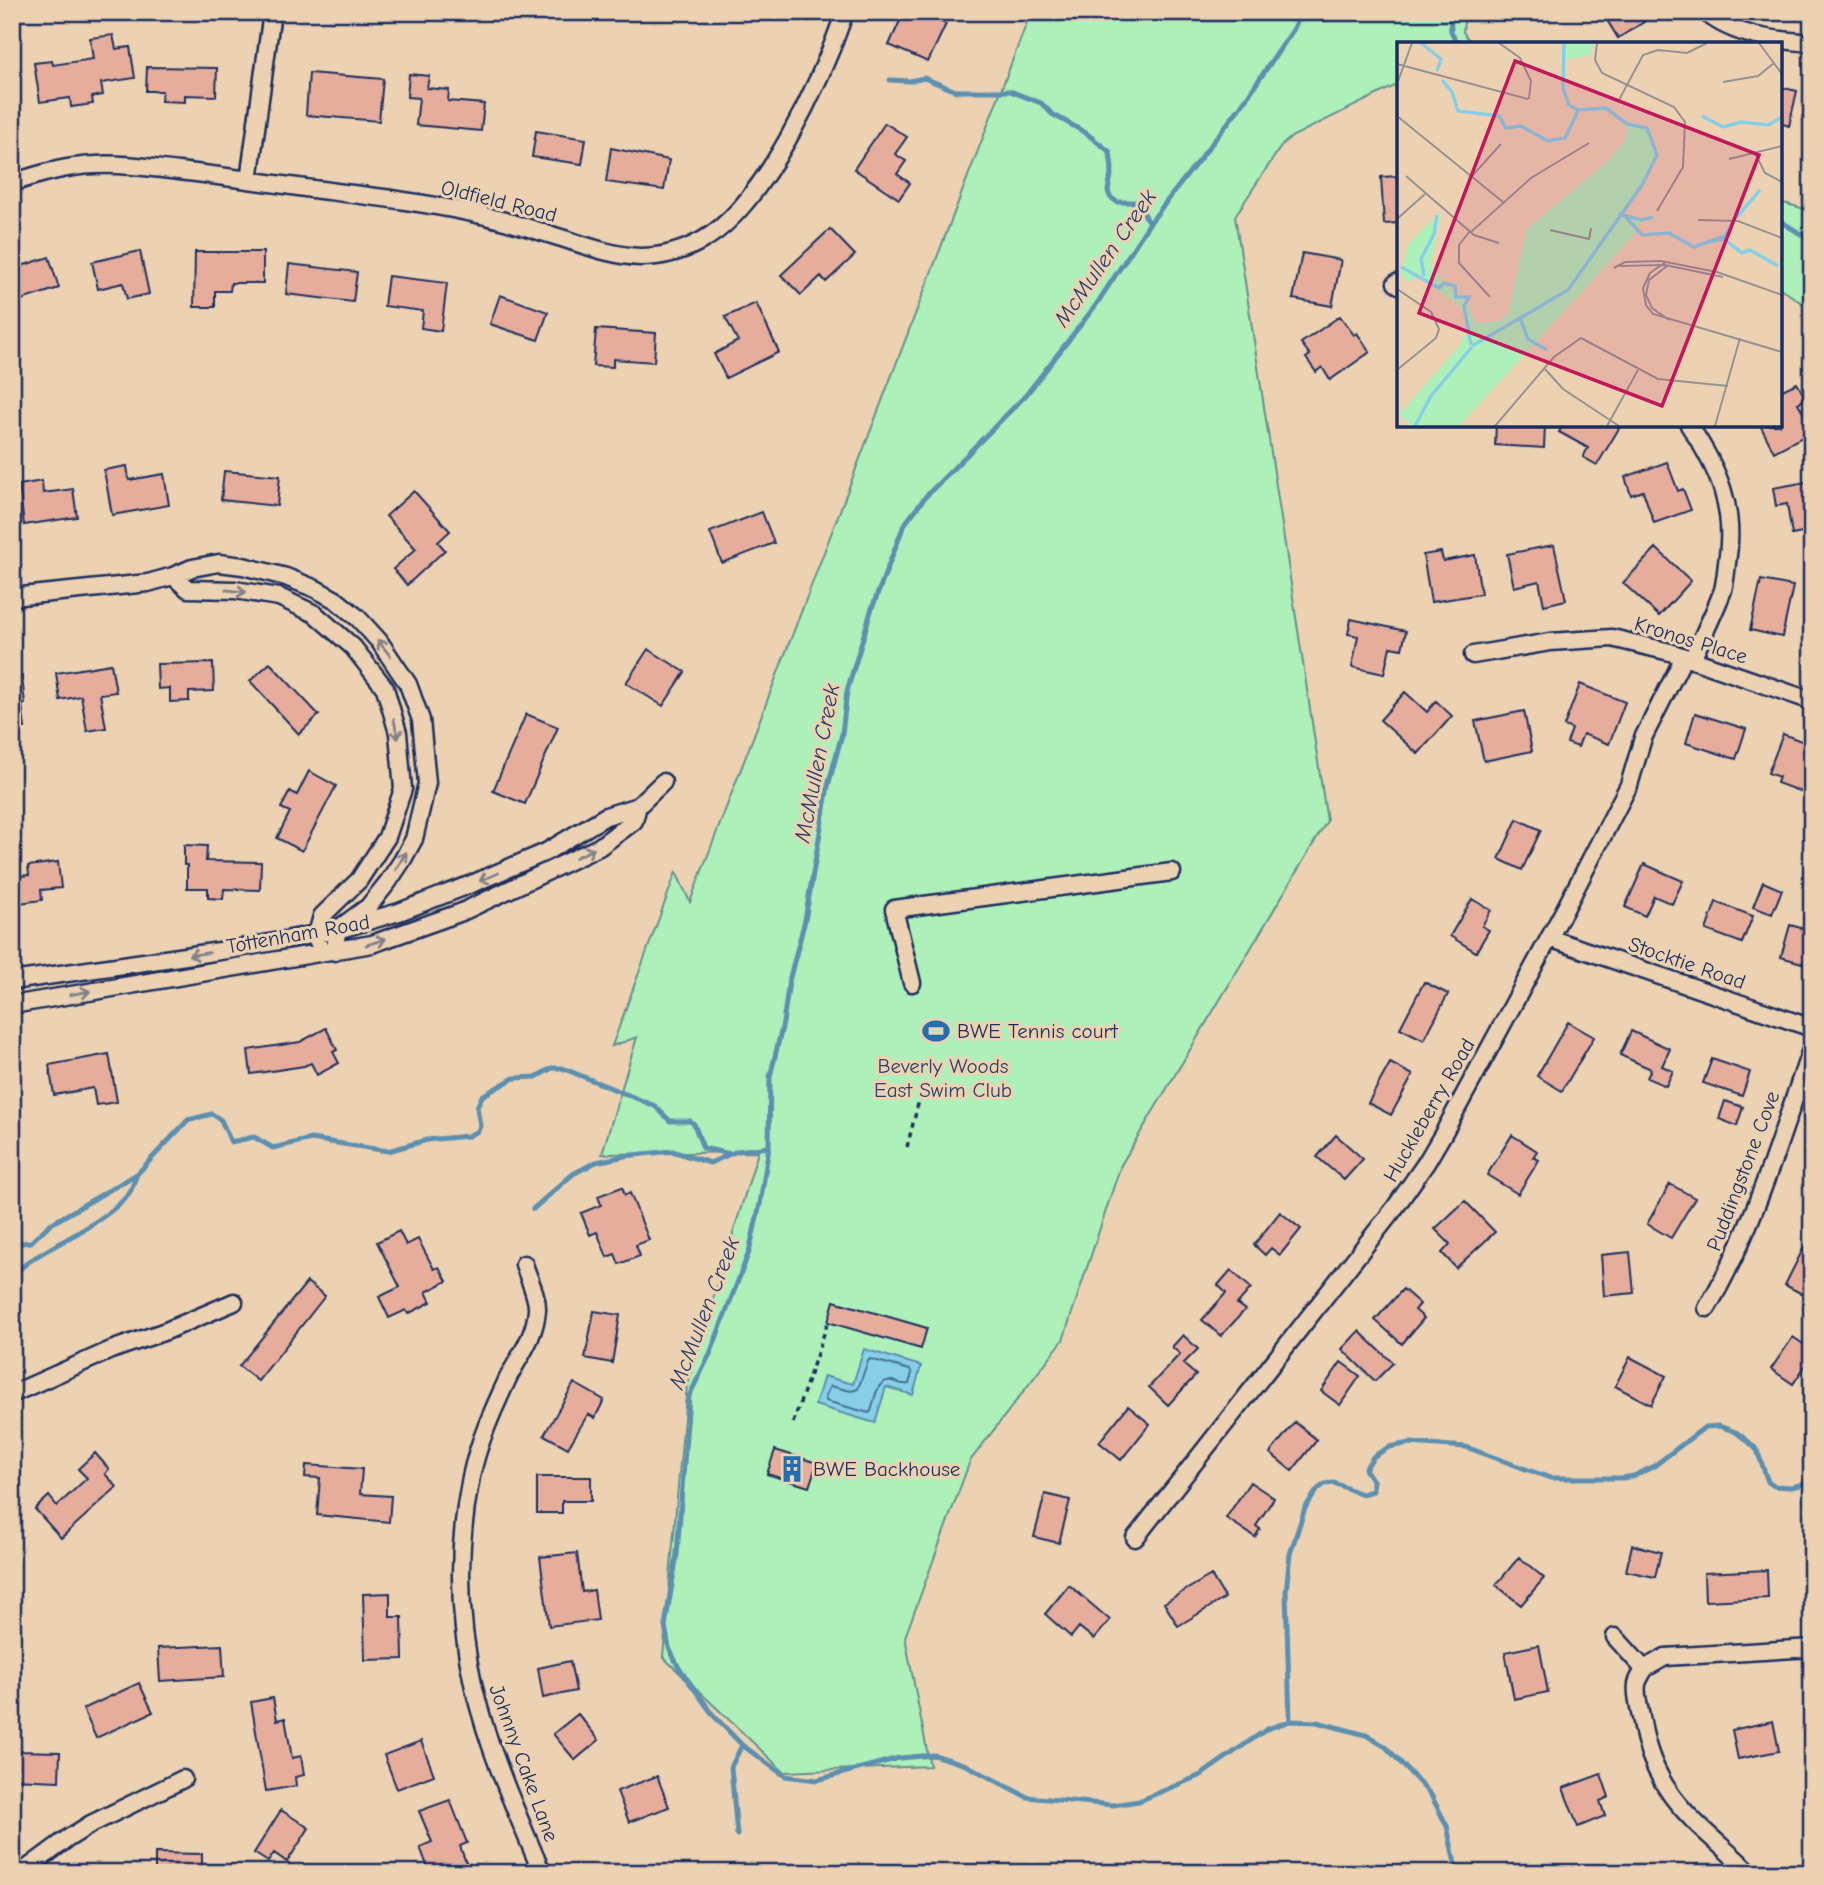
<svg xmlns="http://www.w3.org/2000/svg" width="1824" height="1885" font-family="'Comic Neue',sans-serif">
  <rect width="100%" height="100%" fill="#ecd2b3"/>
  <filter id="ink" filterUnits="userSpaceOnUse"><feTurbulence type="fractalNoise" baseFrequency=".0143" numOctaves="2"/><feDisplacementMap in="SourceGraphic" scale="14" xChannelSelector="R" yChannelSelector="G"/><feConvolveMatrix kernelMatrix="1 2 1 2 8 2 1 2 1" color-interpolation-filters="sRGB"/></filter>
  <g filter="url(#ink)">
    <path fill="#aef0b9" stroke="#64908c" stroke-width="2" d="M1031,12H1465L1463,32L1472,44H1399V84L1293,136L1282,145L1235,216L1327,821L1121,1165L1063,1340L970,1461L905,1637L930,1766L784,1772L663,1657L687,1384L758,1152L602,1154L637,1037L612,1046L676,872L690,902Z
      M1780,202L1812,211V310L1780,288Z"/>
    <path fill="#86cfe7" stroke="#5b8fb0" stroke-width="2" d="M864,1349L921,1366L913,1395L886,1387L875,1423L815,1405L824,1376L853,1384Z"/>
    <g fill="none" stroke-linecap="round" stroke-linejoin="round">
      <path stroke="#466f95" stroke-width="2" d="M870,1359L910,1370L912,1373L909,1384C902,1385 899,1383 892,1381C876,1378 875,1400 871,1411L869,1413L826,1401L825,1397L830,1386L851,1391L858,1389L868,1361Z"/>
      <path stroke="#5b8fb0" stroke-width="5" d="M1302,12L1293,30L1241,106L1149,224L1096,305L1026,395L926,496L904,525L871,611L847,691L842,734L828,786L805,920L789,981L783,1023L770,1077L769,1147L760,1204L749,1252L710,1354L689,1396L677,1554L665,1626L669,1648L679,1668L714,1716L742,1745L785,1776L817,1780L899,1758L934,1755L966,1765L1027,1797L1113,1805L1139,1801L1201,1775L1267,1729L1290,1721L1317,1722L1366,1735L1386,1747L1431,1795L1447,1826L1457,1873
        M1450,12L1451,31L1457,44
        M890,80L910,81L924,78L956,91H1010L1041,103L1052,114L1086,133L1110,152L1112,169L1108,191L1110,197L1117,202H1139L1149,224
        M1780,221L1801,234H1812
        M533,1209L573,1174L596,1162L625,1156L672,1151L710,1163L737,1151L769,1147
        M12,1244L31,1242L49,1225L137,1174L188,1120L212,1114L221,1120L231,1142L254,1137L273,1148L311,1139L388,1151L427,1140L468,1136L478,1131L480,1126L477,1107L482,1096L514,1078L536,1077L552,1068H562L655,1106L670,1121H690L694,1124L703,1148L730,1154
        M12,1278C21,1265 37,1256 51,1248C73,1236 119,1211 131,1190C133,1185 135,1179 137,1174
        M1290,1721L1286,1592L1290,1554L1305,1508L1318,1489L1325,1484L1334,1483L1361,1494L1373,1491V1481L1365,1469L1374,1456L1389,1447L1410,1443L1466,1447L1550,1478H1622L1634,1476L1654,1466L1705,1427L1719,1426L1736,1432L1750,1443L1757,1450L1768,1482L1774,1486L1791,1487L1812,1482
        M737,1835L731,1767L742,1745"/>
    </g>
    <path fill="#e6ad9d" stroke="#1b2f5e" stroke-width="2" d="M904,12H918L946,24L928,62L889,45Z
      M1602,12H1637L1644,22L1618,38Z
      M113,35L116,49L130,47L135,78L101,83L103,95L92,97L93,104L71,107L70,98L40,102L34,63L52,61L53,65L93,59L90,38Z
      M147,67L217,68L216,96L185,95V102L161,101L162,91H146Z
      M309,73L383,79L379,121L306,115Z
      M409,74L429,76L427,88L449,90L448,101L484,104L481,131L416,125L419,98L407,97Z
      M1780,87L1797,91L1789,126L1780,123Z
      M885,123L907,137L895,154L906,161L897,174L910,183L899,199L854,169Z
      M536,131L586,139L582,164L532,157Z
      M611,148L669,160L664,190L606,182Z
      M1399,176V223L1384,224L1381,177Z
      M830,229L855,255L826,282L821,276L801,295L781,275Z
      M140,251L149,294L127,299L123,283L98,289L92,262Z
      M195,252H263V283H231L230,291H215V307H194Z
      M1302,253L1341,260L1332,306L1293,299Z
      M49,257L59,288L12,303V269Z
      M289,264L357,272L353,302L286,294Z
      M388,276L447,283L441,331L421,328L423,311L384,306Z
      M500,295L548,312L538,340L490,324Z
      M756,303L779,352L726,378L714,354L738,341L725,317Z
      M1340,316L1354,335L1357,333L1370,352L1330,380L1322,367L1316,372L1306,358L1310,355L1301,343Z
      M596,329L656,333L654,362L613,359V367L593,366Z
      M1797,383L1806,399L1798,403L1812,429V432L1774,452L1760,425H1780V391Z
      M1496,425H1545L1544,448L1495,445Z
      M1563,425H1621L1597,465L1583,457L1588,448L1559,432Z
      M1667,462L1678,491L1683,489L1691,510L1654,523L1643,491L1631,495L1625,477Z
      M127,466L129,480L164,474L169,505L112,515L104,470Z
      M224,471L280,476L277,506L221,500Z
      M42,481L43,493L73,489L77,517L24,525L19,485Z
      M1812,481V531L1792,535L1787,504L1776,506L1773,488Z
      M414,491L450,531L438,542L445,550L407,585L393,569L416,549L386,516Z
      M762,512L774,543L722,563L710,532Z
      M1554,545L1566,600L1544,605L1539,581L1514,587L1507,554Z
      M1656,548L1691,581L1659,616L1623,583Z
      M1441,552L1443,561L1475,555L1481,594L1431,602L1423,555Z
      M1761,580L1793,586L1782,637L1750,630Z
      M1351,619L1406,631L1402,649L1390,647L1384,674L1352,667L1358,636L1348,634Z
      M648,649L685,672L663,706L626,683Z
      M213,663L214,691L189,692V701L170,702V688L158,689L157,664Z
      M270,663L319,715L299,734L250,681Z
      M111,664L116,692L100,694L106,728L87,731L81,696L60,700L56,673Z
      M22,676L25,704L22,705L25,728L12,730V677Z
      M1580,684L1625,702L1609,744L1583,734L1578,747L1567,743L1572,729L1564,726Z
      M1405,692L1427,712L1436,701L1452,716L1418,754L1380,720Z
      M1524,711L1532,751L1484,761L1475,721Z
      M1695,713L1746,729L1736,759L1686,743Z
      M526,714L558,727L525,804L493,791Z
      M1783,734L1812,745L1806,763L1812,765V780L1807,794L1777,783L1779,777L1768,773Z
      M309,771L336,786L302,851L277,838L290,812L281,808L290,791L297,795Z
      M1517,819L1541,830L1522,870L1499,859Z
      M184,845L207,846L206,861L261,862L260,890L224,889L223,899L208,898V888H187V865H184Z
      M58,862L61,888L41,890L42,900L12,904V877L29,875L28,866Z
      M1644,864L1683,881L1672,904L1654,896L1645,916L1625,907Z
      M1763,882L1782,890L1772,914L1753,907Z
      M1472,899L1491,910L1482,926L1489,930L1476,952L1450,936Z
      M1716,902L1753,916L1742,943L1706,930Z
      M1790,925L1812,931V966L1781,957Z
      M1424,982L1448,994L1424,1040L1400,1028Z
      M1568,1022L1594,1037L1562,1091L1537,1076Z
      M326,1028L337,1050L333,1052L339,1063L317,1075L311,1063L304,1066L251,1074L248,1050L300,1042Z
      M1631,1031L1670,1049L1662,1066L1673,1071L1666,1086L1647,1078L1651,1069L1620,1055Z
      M109,1054L117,1102L96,1105L93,1088L54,1095L49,1065Z
      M1712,1059L1750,1072L1742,1096L1703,1083Z
      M1390,1063L1413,1075L1391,1115L1368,1103Z
      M1725,1101L1743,1107L1737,1126L1719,1119Z
      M1336,1135L1363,1159L1344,1180L1317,1157Z
      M1512,1135L1537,1151L1533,1157L1539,1160L1518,1194L1487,1175Z
      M1670,1184L1695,1198L1671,1238L1647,1224Z
      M622,1187L625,1195L630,1193L649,1240L636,1245L640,1256L619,1264L615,1254L607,1257L597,1232L590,1235L581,1213L601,1205L598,1196Z
      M1465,1201L1495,1232L1456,1268L1442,1253L1450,1244L1435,1229Z
      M1280,1212L1301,1229L1280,1255L1271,1248L1265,1255L1254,1245Z
      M399,1231L406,1245L418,1239L434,1269L439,1267L447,1281L426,1292L431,1302L408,1314L406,1310L389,1318L379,1297L400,1287L377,1242Z
      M1808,1239L1812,1241V1299L1785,1285Z
      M1630,1252L1634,1293L1604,1296L1601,1255Z
      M1231,1270L1251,1288L1237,1304L1245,1310L1221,1336L1202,1320L1226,1293L1218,1285Z
      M307,1282L325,1296L258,1381L239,1366Z
      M1403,1289L1420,1304L1415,1310L1424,1318L1402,1344L1375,1320Z
      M834,1301L927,1328L921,1349L828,1322Z
      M594,1311L620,1315L612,1363L585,1358Z
      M1359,1331L1393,1363L1375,1381L1342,1349Z
      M1183,1335L1198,1349L1183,1364L1196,1375L1168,1405L1149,1387L1180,1354L1172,1347Z
      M1793,1337L1812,1350V1356L1793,1384L1771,1369Z
      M1630,1357L1666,1376L1651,1405L1615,1386Z
      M1341,1362L1360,1376L1340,1405L1321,1391Z
      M574,1383L604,1400L595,1418L588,1414L568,1448L544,1435Z
      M1128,1406L1150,1424L1121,1460L1099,1442Z
      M1295,1422L1317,1440L1292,1471L1270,1453Z
      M775,1450L817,1463L809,1487L767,1474Z
      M95,1453L109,1469L105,1474L117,1487L61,1538L35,1509L49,1496L57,1506L87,1478L78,1469Z
      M306,1465L362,1469L360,1494L391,1496L389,1522L317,1515L320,1478L305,1477Z
      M537,1477H591V1501H562V1513H537Z
      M1250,1482L1274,1498L1256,1526L1260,1529L1255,1537L1226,1518Z
      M1045,1494L1070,1500L1059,1543L1034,1537Z
      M1632,1545L1661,1552L1655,1577L1626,1571Z
      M577,1553L582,1592L594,1590L598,1620L549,1626L540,1557Z
      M1519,1557L1544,1578L1521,1605L1496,1585Z
      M1812,1565V1600H1806L1802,1566Z
      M1767,1570L1768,1598L1705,1601L1704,1573Z
      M1211,1575L1225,1598L1178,1626L1164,1603Z
      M1069,1585L1110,1620L1094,1639L1079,1627L1071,1637L1045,1614Z
      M390,1593V1617H402L403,1659L365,1660L363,1594Z
      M222,1645L224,1677L160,1681L158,1648Z
      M1539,1645L1548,1692L1514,1699L1505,1652Z
      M570,1661L576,1691L543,1698L538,1668Z
      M139,1683L153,1712L96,1738L83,1709Z
      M273,1698L277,1720L285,1718L292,1758L301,1756L304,1775L295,1777L296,1786L266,1791L251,1702Z
      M578,1714L599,1740L575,1760L553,1734Z
      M12,1719L18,1720L17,1751L60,1752L59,1781L12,1779Z
      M1773,1721L1779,1751L1738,1759L1732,1730Z
      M421,1741L434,1775L397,1789L384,1755Z
      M1601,1774L1609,1797L1600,1801L1605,1816L1578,1827L1563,1788Z
      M657,1776L669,1807L629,1822L617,1791Z
      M450,1800L467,1843L460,1846L467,1866L450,1873H430L420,1847L432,1842L419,1811Z
      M281,1810L309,1828L287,1862L274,1853L268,1862L254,1853Z
      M155,1853L202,1854V1873H155Z"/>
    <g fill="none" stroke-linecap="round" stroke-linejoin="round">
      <defs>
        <path id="minor" d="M1705,12C1735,37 1775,40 1812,43
          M249,180L272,12
          M12,183C39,174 66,166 95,165C123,163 151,168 179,171C221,176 263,182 305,188C360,195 417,201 472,213C501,219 530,228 558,237C584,245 613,256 640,257C661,257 683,251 701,241C764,208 822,78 845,12
          M1396,283L1399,285
          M1689,425C1719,470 1736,508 1727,563C1726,572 1725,582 1723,590C1714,614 1702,637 1692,660
          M173,576L188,589L235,590L279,597L315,614L353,647L385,688L398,733L403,789L387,837L359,880L322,916L317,934L318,942
          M12,597L148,583L173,576L192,568L219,563L243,566L286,577L316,589L336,600L358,618L379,641L408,684L421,720L427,783L414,839L402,861L388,882L368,907L337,930L335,952
          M1473,655L1550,642L1612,638L1670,652L1812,701
          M1549,938L1812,1028
          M12,981L248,947L337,930L399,912L474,883L546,852L606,816L638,806L663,782
          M912,983L894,909L1172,872
          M12,1005L372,944L462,912L599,847L634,821L638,806
          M524,1264C528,1278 538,1296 537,1310C535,1337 520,1355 508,1378C493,1410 478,1443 471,1477C457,1546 458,1619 474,1688C489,1752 517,1813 542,1873
          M1707,1308C1755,1227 1781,1134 1812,1047
          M12,1394L111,1350L166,1331L234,1302
          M1135,1538L1394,1209L1426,1163L1443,1134L1566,907L1629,785L1643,738L1684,657
          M1615,1637L1644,1669
          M1644,1669C1642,1674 1638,1679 1637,1684C1635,1695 1640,1711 1642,1722C1654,1798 1699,1824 1751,1873
          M1644,1669L1665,1657L1812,1648
          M21,1873L67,1839L91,1824L183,1779"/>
      </defs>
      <use href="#minor" stroke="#1b2f5e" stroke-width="21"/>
      <path stroke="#1b2f5e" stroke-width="3.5" stroke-dasharray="5 5" stroke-linecap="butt" d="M907,1147L924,1081
        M793,1423L828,1322"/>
      <use href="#minor" stroke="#ecd2b3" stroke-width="16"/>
    </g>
    <defs><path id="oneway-shaft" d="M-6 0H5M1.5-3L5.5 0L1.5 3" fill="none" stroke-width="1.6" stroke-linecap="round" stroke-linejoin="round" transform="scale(1.75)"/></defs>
    <g stroke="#848088">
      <use href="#oneway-shaft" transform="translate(236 591) rotate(6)"/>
      <use href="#oneway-shaft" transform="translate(384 648) rotate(-128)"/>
      <use href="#oneway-shaft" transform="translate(396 729) rotate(77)"/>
      <use href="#oneway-shaft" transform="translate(585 853) rotate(-25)"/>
      <use href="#oneway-shaft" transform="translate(401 861) rotate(-59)"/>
      <use href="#oneway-shaft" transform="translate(489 877) rotate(157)"/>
      <use href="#oneway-shaft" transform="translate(376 942) rotate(-17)"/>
      <use href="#oneway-shaft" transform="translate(199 954) rotate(172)"/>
      <use href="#oneway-shaft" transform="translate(80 993) rotate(-10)"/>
    </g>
  </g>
  <defs>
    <symbol id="stadium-bare" viewBox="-9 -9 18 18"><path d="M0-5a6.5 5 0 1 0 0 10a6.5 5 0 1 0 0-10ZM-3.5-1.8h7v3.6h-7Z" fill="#1f6fb2" stroke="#ecd2b3" stroke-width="2.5" paint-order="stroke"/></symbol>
    <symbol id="building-bare" viewBox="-9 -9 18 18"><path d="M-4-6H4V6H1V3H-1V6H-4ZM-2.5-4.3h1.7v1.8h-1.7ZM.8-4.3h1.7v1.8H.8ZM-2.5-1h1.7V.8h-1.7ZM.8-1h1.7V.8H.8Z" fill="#1f6fb2" stroke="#ecd2b3" stroke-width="2.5" paint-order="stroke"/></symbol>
  </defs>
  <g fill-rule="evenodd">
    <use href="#stadium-bare" x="917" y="1012" width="38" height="38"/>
    <use href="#building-bare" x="773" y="1450" width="38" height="38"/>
  </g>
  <g text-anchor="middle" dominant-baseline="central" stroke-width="6" stroke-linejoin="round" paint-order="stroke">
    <g font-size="21" fill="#1b2f5e" stroke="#ecd2b3">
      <text transform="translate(499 201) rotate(14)">Oldfield Road</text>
      <text transform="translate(1691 640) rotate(17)">Kronos Place</text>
      <text transform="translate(298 934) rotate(-10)">Tottenham Road</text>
      <text transform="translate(1687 963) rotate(19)">Stocktie Road</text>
      <text transform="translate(1429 1110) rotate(-60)">Huckleberry Road</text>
      <text transform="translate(1743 1171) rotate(-69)">Puddingstone Cove</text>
      <text transform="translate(524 1763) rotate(70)">Johnny Cake Lane</text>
    </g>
    <g font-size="21" fill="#1b2f5e" stroke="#ecd2b3" text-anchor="start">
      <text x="957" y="1031">BWE Tennis court</text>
      <text x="813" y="1469">BWE Backhouse</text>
    </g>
    <g font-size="21" fill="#2a4267" stroke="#ecd2b3">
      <text x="943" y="1066">Beverly Woods<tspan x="943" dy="24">East Swim Club</tspan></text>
    </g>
    <g font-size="23" font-style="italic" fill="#263f6c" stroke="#ecd2b3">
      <text transform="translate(1105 258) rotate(-55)">McMullen Creek</text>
      <text transform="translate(817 763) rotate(-79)">McMullen Creek</text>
      <text transform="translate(704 1313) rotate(-69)">McMullen Creek</text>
    </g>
  </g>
  <g transform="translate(1397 42)">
    <rect width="385" height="385" fill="#ecd2b3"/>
    <path d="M167,1H196L194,13L167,18ZM231,81L251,88L261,109L244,144L223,171L244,179L237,193L62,384H15L2,373L62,304L72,285L64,265L21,234L11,240L4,233L11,203L44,169L34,222L48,243L70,261L78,281L102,279L111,272L130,187L211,119L228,99Z" fill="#aef0b9"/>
    <path fill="none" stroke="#86cfe7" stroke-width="3.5" d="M24,1L44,17L40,29M45,38L55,50L61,69L102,74L109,86L124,84L151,99L168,96L181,69M305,74L326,85L344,80L371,83L385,75M221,172L245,178L256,175M227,173L245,193L272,191L297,205L328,194L336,180M339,176L363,148M309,200L327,197L345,211L353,208L381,224M4,225L42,246L47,241L58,244L59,255H72L67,264L74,303M27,234L24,217L37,192L40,173M123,276L131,297L150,308M75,304L171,248L245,143L260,113L250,86L230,82L209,66L181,68L172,63L166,46L167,1M18,384L34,354L75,305"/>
    <path fill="none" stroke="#989191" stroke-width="2" d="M102,1L123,16L134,39L132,57M200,1L198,18L205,31L277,65L288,80L286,125L260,169M362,1L385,32M0,22L131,57M326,40L361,34L377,21M0,42L15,1M222,58L246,13L261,8L290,11L310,1M0,74L106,160M359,113L368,131L385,140M332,117L385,104M9,134L77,193L102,201M75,134L104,102M0,177L28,152M301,178L341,179L385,196M153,188L192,197L194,186M73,189L62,203V221L93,255M74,190L134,136L192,101M269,220L253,231L246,246L249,263L256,272L385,310M223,224L268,223L326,235M270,224L252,238L249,253L255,266L272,278M217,226L228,220L264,219L320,230L385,253M0,247L34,270L42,287L39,296L0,328M147,326L166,347L222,384M98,384L157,315L184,296L261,337L331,344M210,384L241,328M318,384L343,296"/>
    <path fill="#c2185b" fill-opacity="0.15" stroke="#c2185b" stroke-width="3.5" d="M118,19L362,113L265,364L22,271Z"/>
    <rect width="385" height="385" fill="none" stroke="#1b2f5e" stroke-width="3.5"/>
  </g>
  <rect width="1824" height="1885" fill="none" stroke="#ecd2b3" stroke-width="42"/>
  <rect x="21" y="21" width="1782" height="1843" fill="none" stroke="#1b2f5e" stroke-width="2.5" filter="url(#ink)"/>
</svg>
